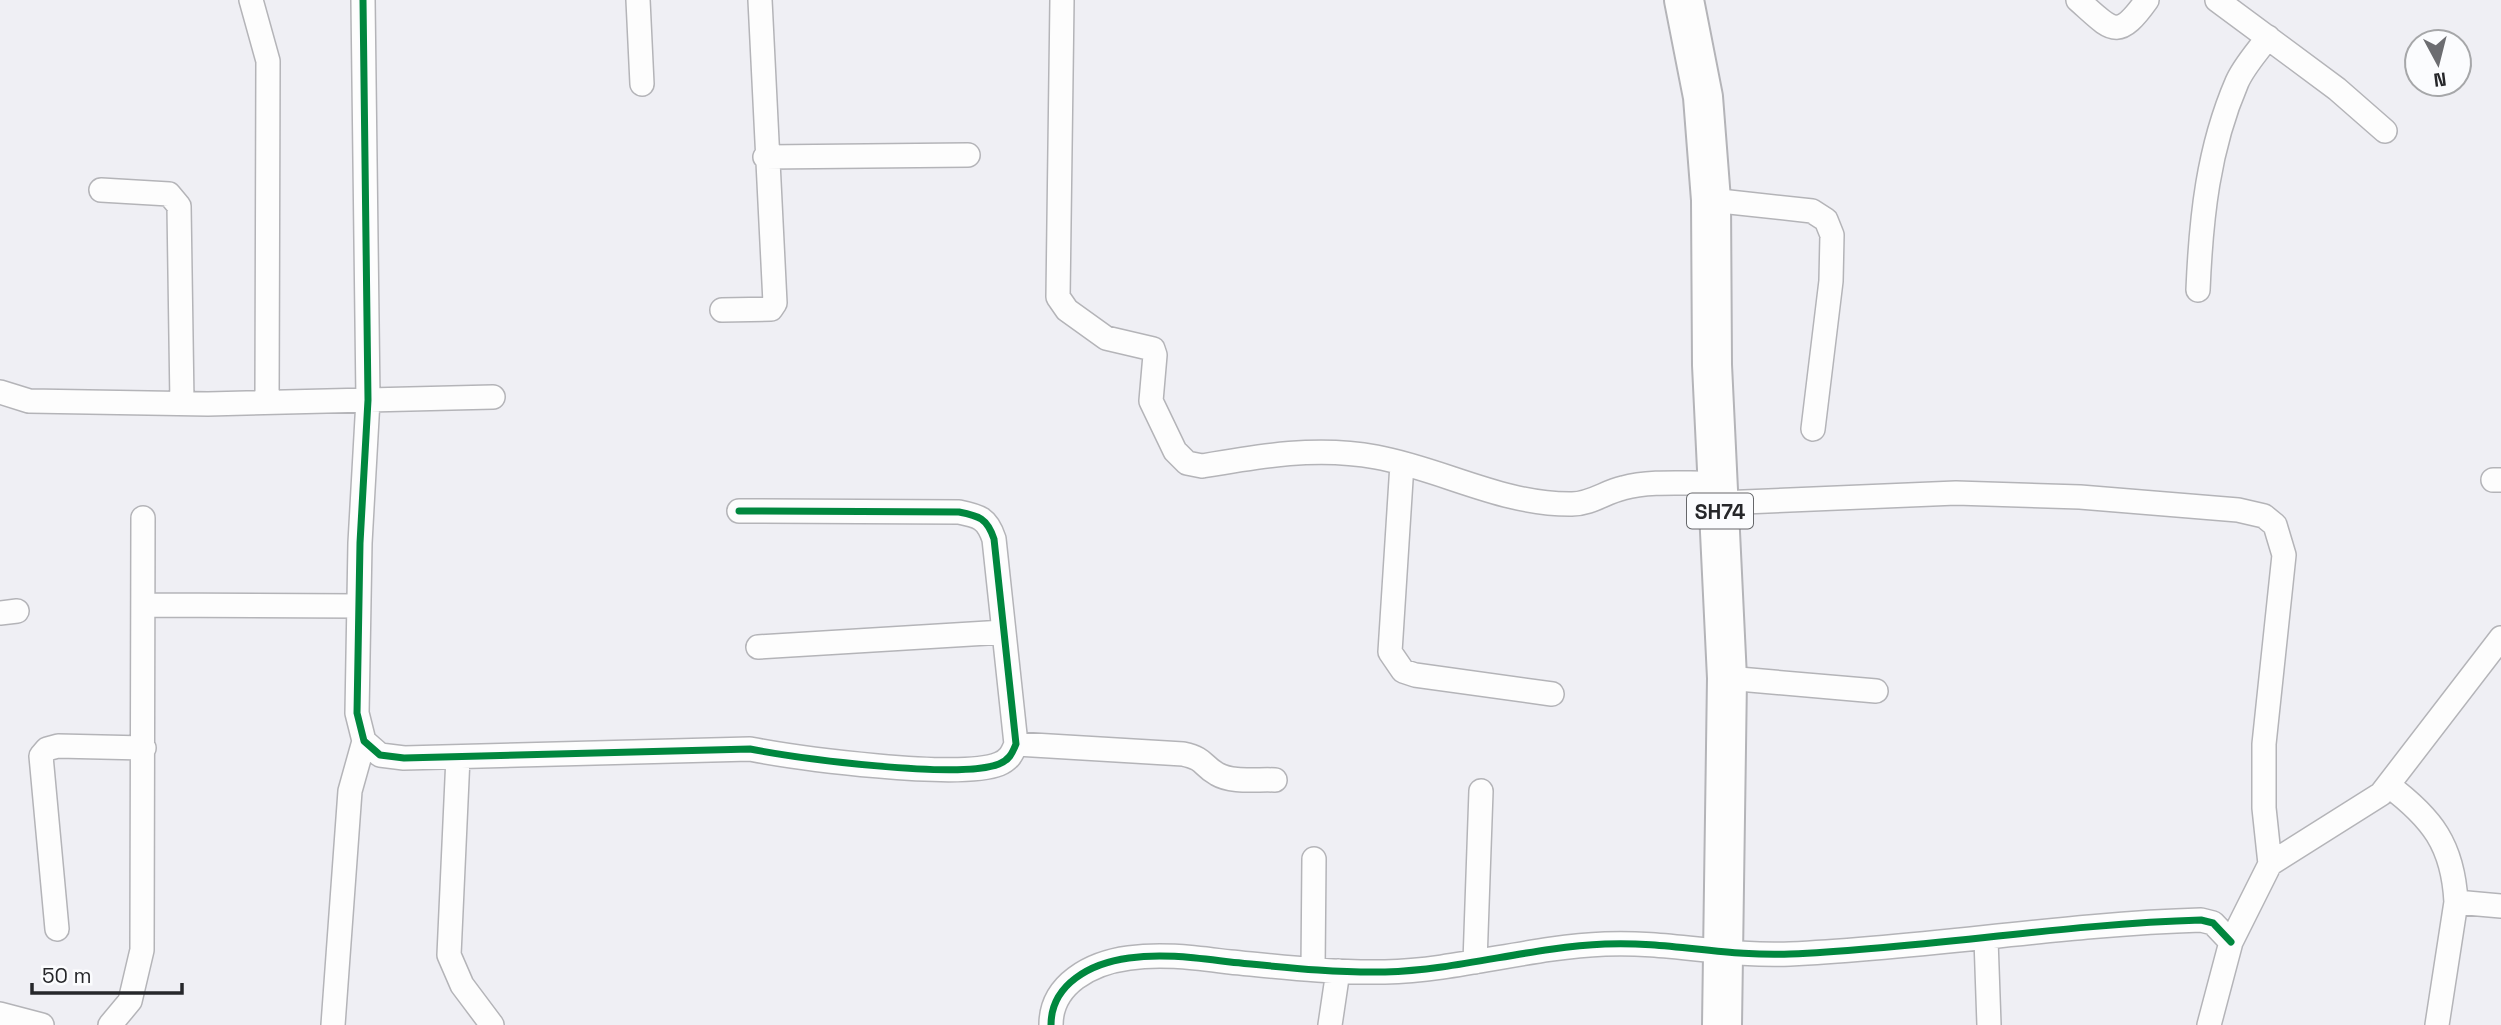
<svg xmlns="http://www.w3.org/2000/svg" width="2501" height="1025" font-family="'Space Grotesk',sans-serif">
  <rect width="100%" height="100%" fill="#efeff4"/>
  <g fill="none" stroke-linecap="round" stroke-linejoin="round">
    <defs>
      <path id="street" d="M251,0L268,61L267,402
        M363,0L368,400L360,543L357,713L364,741L380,755L404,758L750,749C797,758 959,780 999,764C1009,760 1012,754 1016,744L994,539C987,518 979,516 959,512L739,511
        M638,0L642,84
        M1062,0L1058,297L1067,310L1106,338L1153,349L1155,355L1151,401L1175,451L1187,463L1202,466C1260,456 1317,446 1376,457C1442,469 1503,505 1572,504C1591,504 1605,492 1623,488C1652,480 1688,484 1718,483
        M2078,0C2112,30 2117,42 2147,0
        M2217,0L2337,89L2385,131
        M765,157L968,155
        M101,190L169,194L179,206L182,403
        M1711,200L1812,211L1826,220L1832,235L1831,281L1813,429
        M2198,290C2201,218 2208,149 2237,82C2244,66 2258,51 2268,37
        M722,310L771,309L775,303L760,0
        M0,392L29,401L208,404L493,397
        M1402,464L1390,652L1403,671L1415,675L1552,694
        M2493,480H2501
        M1720,503L1956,493L2080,497L2238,510L2264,516L2275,525L2284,555L2264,744V808L2270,864
        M143,605L358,606
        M0,613L17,611
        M758,647L1004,632
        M1727,678L1876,691
        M1016,744L1183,754C1206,759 1201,765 1217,774C1232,783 1258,779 1275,780
        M458,757L449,955L462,985L492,1025
        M2388,785C2432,818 2453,845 2456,902L2437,1025
        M2456,902L2501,906
        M57,929L41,756L47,749L58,746L144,748
        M1986,939L1989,1025
        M1475,962L1481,791
        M1313,969L1314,859
        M0,1014L42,1025
        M110,1025L130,1001L142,950L143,518
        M333,1025L350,791L364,741
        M1051,1025C1051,984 1091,963 1129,958C1163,953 1196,958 1230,962C1282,967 1333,973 1385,972C1459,970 1531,947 1605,944C1666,941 1728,957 1790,954C1927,948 2064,924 2201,920L2213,923L2231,942
        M1330,1025L1338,971
        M2209,1025L2231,942L2270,864L2381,794L2501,638"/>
      <path id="highway" d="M1684,0L1703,97L1711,200L1712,365L1727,678L1722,1025"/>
    </defs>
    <use href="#street" stroke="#b4b4b8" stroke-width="26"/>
    <use href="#highway" stroke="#b4b4b8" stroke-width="42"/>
    <use href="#street" stroke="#fdfdfd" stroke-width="23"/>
    <use href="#highway" stroke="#fdfdfd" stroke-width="38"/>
    <defs>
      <path id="cycleway" d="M363,0L368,400L360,543L357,713L364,741L380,755L404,758L750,749C797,758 959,780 999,764C1009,760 1012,754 1016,744L994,539C987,518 979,516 959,512L739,511
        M1051,1025C1051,984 1091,963 1129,958C1163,953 1196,958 1230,962C1282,967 1333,973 1385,972C1459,970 1531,947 1605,944C1666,941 1728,957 1790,954C1927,948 2064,924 2201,920L2213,923L2231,942"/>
    </defs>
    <use href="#cycleway" stroke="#fbfcfe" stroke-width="11"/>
    <use href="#cycleway" stroke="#00873e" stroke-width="7"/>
  </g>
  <g text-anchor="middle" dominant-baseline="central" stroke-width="6" stroke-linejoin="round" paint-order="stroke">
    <rect fill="#fbfcfe" stroke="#66676a" stroke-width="2" x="1687" y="493.5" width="66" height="35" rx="5"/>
    <g font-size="21" font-weight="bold" fill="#26272a">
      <text x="1720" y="511">SH74</text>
    </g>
  </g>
  <g transform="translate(2438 63) rotate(173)"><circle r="33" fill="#fbfcfe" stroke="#a6a7a9" stroke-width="2"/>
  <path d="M0-5L12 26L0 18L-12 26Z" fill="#6c6d71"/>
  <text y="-10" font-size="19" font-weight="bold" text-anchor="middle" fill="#26272a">N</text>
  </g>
  <path d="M32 983v10h150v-10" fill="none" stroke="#26272a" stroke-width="3.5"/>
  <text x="42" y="983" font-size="21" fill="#26272a" stroke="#fbfcfe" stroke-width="5" paint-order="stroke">50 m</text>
</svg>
